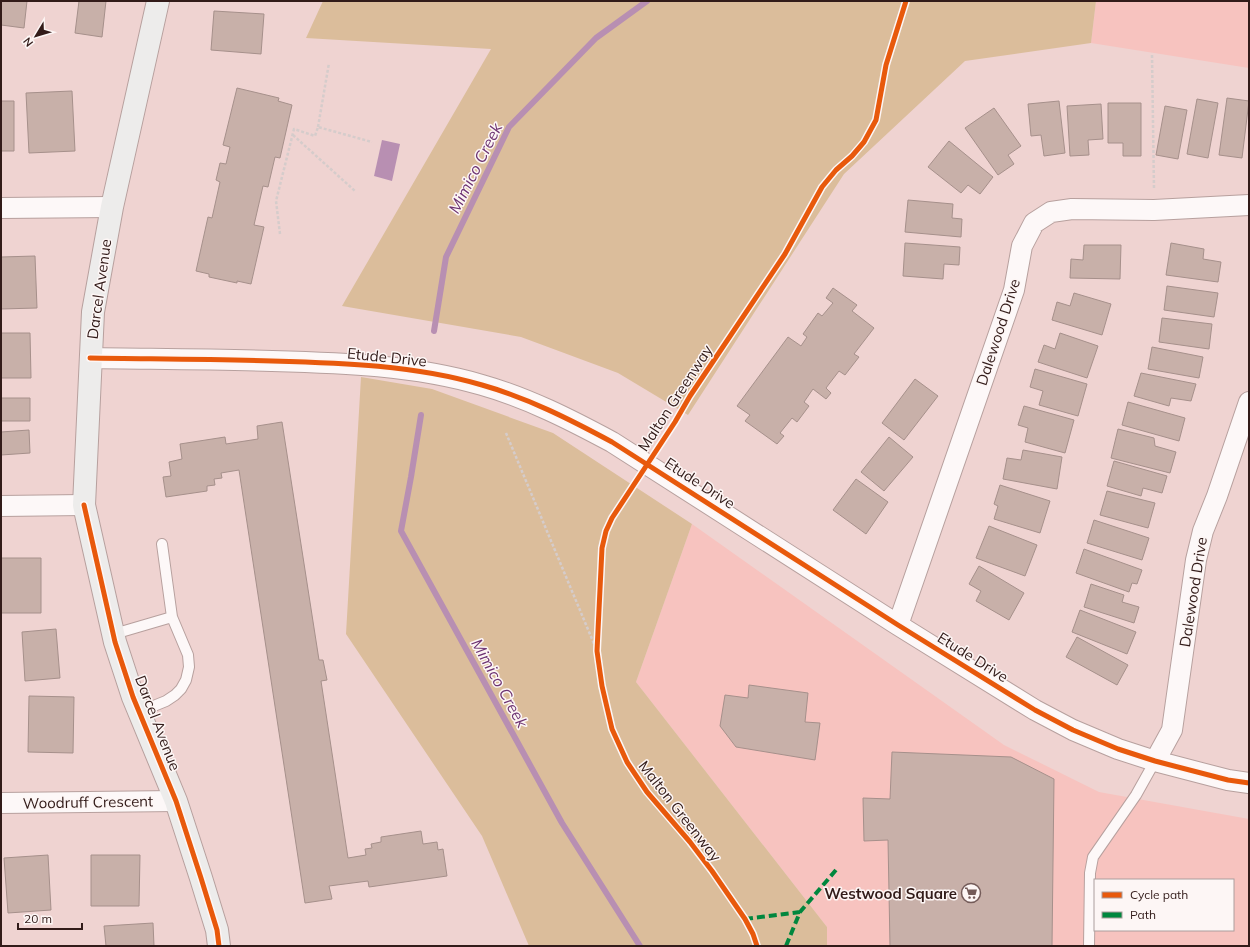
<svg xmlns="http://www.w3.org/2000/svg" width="1250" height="947" font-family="Mulish,sans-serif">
  <rect width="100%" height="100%" fill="#efd3d1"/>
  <path fill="#f7c3bf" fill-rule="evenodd" d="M1096,1H1249V68L1091,43Z
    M692,524L1004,745L1099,792L1249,819V946H827V927L636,682ZM1095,880H1233V930H1095Z"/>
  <path fill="#dbbd9b" d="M323,1H1096L1091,43L965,61L844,174L688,415L618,373L521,337L342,306L491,49L306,38Z
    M361,377L432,389L553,433L692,524L636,682L827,927V946H529L482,836L346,634Z"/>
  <path fill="#b88fb2" d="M382,140L400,144L392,181L374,176Z"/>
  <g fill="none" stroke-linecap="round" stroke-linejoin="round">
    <path stroke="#b88fb2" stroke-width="6" d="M434,331L446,257L509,127L596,38L647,1
      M421,415L411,477L401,531L562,823L640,946"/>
  </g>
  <path fill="#c8b0a9" stroke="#a6908b" d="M1,1H27L24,28L1,25Z
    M79,1H106L102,37L75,33Z
    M214,11L264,14L261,54L211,50Z
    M237,88L279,98L278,101L292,105L280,158L275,157L268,187L263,186L254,225L264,227L251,284L237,281V283L209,277V274L196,271L208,217L212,218L220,182L216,180L220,163L226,164L230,147L223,145Z
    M72,91L75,151L29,153L26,93Z
    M1227,98L1249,101L1242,158L1219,155Z
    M1197,99L1218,103L1208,158L1187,154Z
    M1,101H14V151H1Z
    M1059,101L1065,153L1044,156L1041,135L1031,136L1028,104Z
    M1108,103H1141V156H1123V143H1108Z
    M1101,104L1103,139L1088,140L1089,155L1070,156L1067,106Z
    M1165,106L1187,110L1178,159L1156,155Z
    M994,108L1021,146L1008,155L1014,164L998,175L965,128Z
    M949,141L993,177L980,194L968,185L961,193L928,167Z
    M908,200L953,204L952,218L962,219L961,237L905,232Z
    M905,243L960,247L959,265L944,264L943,279L903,276Z
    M1171,243L1204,249L1203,259L1221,262L1218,282L1166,275Z
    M1084,245H1121L1120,279L1070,278L1071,259L1083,260Z
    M35,256L37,308L1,309V257Z
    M1167,286L1218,293L1214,317L1164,310Z
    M833,288L857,305L852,311L874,328L854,354L859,357L845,375L839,371L826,388L831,393L826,399L813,389L804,402L809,406L797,422L792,418L780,433L784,436L777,444L745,421L750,415L737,406L788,337L801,346L807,337L803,334L818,313L822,316L833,303L826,298Z
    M1074,293L1111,304L1102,335L1052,320L1057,302L1070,306Z
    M1162,318L1212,324L1209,349L1159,342Z
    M1,333H30L31,378H1Z
    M1060,333L1098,346L1087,378L1038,362L1044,345L1055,349Z
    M1152,347L1203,357L1199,378L1148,369Z
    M1035,369L1087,384L1078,416L1039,405L1043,391L1030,387Z
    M1141,373L1196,384L1191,401L1171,398L1169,406L1134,396Z
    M915,379L938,396L904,440L882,423Z
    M1,398H30V421H1Z
    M1128,402L1185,418L1179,441L1122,425Z
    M1024,406L1074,420L1065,453L1025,442L1028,428L1018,425Z
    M282,422L319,660H323L327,680L321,681L348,858L366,855L365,849L372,848L371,844L381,842V837L421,831L423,844L437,842L438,850L443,849L447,876L369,887L368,881L329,886L332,899L305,903L239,470L221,473L222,478L214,479L215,485L207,486V491L166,497L163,477L171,476L169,462L182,459L180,444L225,437L226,444L258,439L257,426Z
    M1118,429L1154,438L1155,446L1176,452L1170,473L1111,458Z
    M29,430L30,453L1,455V432Z
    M889,437L913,457L884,491L861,472Z
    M1023,450L1062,457L1057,489L1003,479L1007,458L1021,460Z
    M1114,461L1167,476L1162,493L1143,488L1141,496L1107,486Z
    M856,479L888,502L866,534L833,510Z
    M1000,485L1050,501L1040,533L994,519L998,506L994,504Z
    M1107,491L1155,503L1148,528L1100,515Z
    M1094,520L1149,538L1142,560L1087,543Z
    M989,526L1037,545L1025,576L976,558Z
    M1084,549L1142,570L1137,584L1132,583L1129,592L1076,573Z
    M1,558H41V613H1Z
    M979,566L1024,593L1009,620L976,601L981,591L969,584Z
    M1091,584L1124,595L1122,602L1139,607L1134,623L1084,607Z
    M1080,610L1136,632L1127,654L1072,632Z
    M56,629L60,678L25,681L22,632Z
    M1077,637L1128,665L1117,685L1066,657Z
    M749,685L808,693L805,722L820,723L815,760L736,747L720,726L725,695L748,698Z
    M29,696L74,697L73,753L28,752Z
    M892,752L1011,757L1054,779L1052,946H890L888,840L864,841L863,798L890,799Z
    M48,855L51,910L8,913L4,858Z
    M91,855H140L139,906H91Z
    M153,923L154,946H106L104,926Z"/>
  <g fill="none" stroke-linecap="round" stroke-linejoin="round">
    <defs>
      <path id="lane" d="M114,634L172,617
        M139,712L166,701L175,695L181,689L186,680L189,667L188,655L172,617L162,544
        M1089,946L1090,873L1093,857L1136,795L1155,761"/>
      <path id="street" d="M1,208L112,207
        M90,358C151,359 211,359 272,361C343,363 414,365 482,385C528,398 571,420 612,442L898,625L1035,710L1073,730L1118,749L1155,761L1228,780L1249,783
        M1,506L84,505
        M898,625L1014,290L1022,246L1034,223L1051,212L1072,209L1154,210L1249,205
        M1155,761L1172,730L1196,560L1203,531L1217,496L1249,402
        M1,803L176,801"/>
      <path id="secondary" d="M158,1L112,207L93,312L84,505L115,642L133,697L176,801L201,878L217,930L219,946"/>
    </defs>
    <use href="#lane" stroke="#b7a09e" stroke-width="12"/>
    <use href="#street" stroke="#b7a09e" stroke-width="22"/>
    <use href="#secondary" stroke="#b7a09e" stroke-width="24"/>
    <path stroke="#d5cccb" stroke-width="2.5" stroke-dasharray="3 2" stroke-linecap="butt" d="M1152,55L1154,189
      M318,127L329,63
      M293,135L355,191
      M280,234L276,201L294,129L315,136L318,127L372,142
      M506,433L597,651"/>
    <use href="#lane" stroke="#fdf8f8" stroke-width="10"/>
    <use href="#street" stroke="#fdf8f8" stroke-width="20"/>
    <use href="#secondary" stroke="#edeceb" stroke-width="22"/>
    <path stroke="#00873e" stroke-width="4" stroke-dasharray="8 4" stroke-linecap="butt" d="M745,919L800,912
      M786,946L800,912L836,870"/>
    <defs>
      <path id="cycleway" d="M90,358C151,359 211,359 272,361C343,363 414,365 482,385C528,398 571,420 612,442L898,625L1035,710L1073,730L1118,749L1155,761L1228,780L1249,783
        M84,505L115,642L133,697L176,801L201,878L217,930L219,946
        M757,946L753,934L745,919L712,871L690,842L647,792L627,762L612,729L602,686L597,651L602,548L606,531L612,518L675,422L690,396L785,254L822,187L836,170L852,156L864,142L876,120L886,65L906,1"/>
    </defs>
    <use href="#cycleway" stroke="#fdf6f5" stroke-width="8"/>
    <use href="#cycleway" stroke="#e8590c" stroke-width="5"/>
  </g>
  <defs>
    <symbol id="supermarket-ring" viewBox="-11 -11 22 22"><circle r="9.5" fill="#fdf6f5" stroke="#745b59" stroke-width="1.5"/><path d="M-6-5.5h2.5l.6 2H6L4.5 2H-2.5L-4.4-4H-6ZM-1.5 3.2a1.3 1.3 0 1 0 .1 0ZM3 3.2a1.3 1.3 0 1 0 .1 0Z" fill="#745b59"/></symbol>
  </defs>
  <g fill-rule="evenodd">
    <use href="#supermarket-ring" x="960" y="882" width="22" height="22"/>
  </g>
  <g text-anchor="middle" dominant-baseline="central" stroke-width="3" stroke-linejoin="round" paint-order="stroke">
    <g font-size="15" fill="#321b19" stroke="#fdf6f5">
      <text transform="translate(99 289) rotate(-82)">Darcel Avenue</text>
      <text transform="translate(998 332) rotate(-72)">Dalewood Drive</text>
      <text transform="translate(387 357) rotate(6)">Etude Drive</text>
      <text transform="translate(675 398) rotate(-57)">Malton Greenway</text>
      <text transform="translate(700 483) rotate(33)">Etude Drive</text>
      <text transform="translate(1193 592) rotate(-81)">Dalewood Drive</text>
      <text transform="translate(973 657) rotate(32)">Etude Drive</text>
      <text transform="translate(158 723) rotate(69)">Darcel Avenue</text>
      <text transform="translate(88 802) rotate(-1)">Woodruff Crescent</text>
      <text transform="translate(680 811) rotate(52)">Malton Greenway</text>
    </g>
    <g font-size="15" font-weight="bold" fill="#321b19" stroke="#fdf6f5" text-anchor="end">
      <text x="957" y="893">Westwood Square</text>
    </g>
    <g font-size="16" font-style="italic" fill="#6d3372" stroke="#fdf6f5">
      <text transform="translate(475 168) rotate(-63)">Mimico Creek</text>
      <text transform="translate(500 683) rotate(61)">Mimico Creek</text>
    </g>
  </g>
  <rect width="1250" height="947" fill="none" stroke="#321b19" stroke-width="4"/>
  <rect x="1094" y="879" width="140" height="52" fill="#fdf6f5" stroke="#ac9e9d"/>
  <rect x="1102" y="892" width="20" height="6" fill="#e8590c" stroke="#ac9e9d"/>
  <text x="1130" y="899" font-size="12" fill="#321b19">Cycle path</text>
  <rect x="1102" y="912" width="20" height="6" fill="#00873e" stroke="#ac9e9d"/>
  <text x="1130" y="919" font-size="12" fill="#321b19">Path</text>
  <g transform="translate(36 36) rotate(232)" stroke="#fdf6f5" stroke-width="3" paint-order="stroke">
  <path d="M0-3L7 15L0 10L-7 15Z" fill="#321b19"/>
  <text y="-6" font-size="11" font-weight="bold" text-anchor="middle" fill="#321b19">N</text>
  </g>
  <path d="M18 923v6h64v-6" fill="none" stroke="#321b19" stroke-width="2"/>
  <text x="24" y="923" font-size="12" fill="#321b19" stroke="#fdf6f5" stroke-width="3" paint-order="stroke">20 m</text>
</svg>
